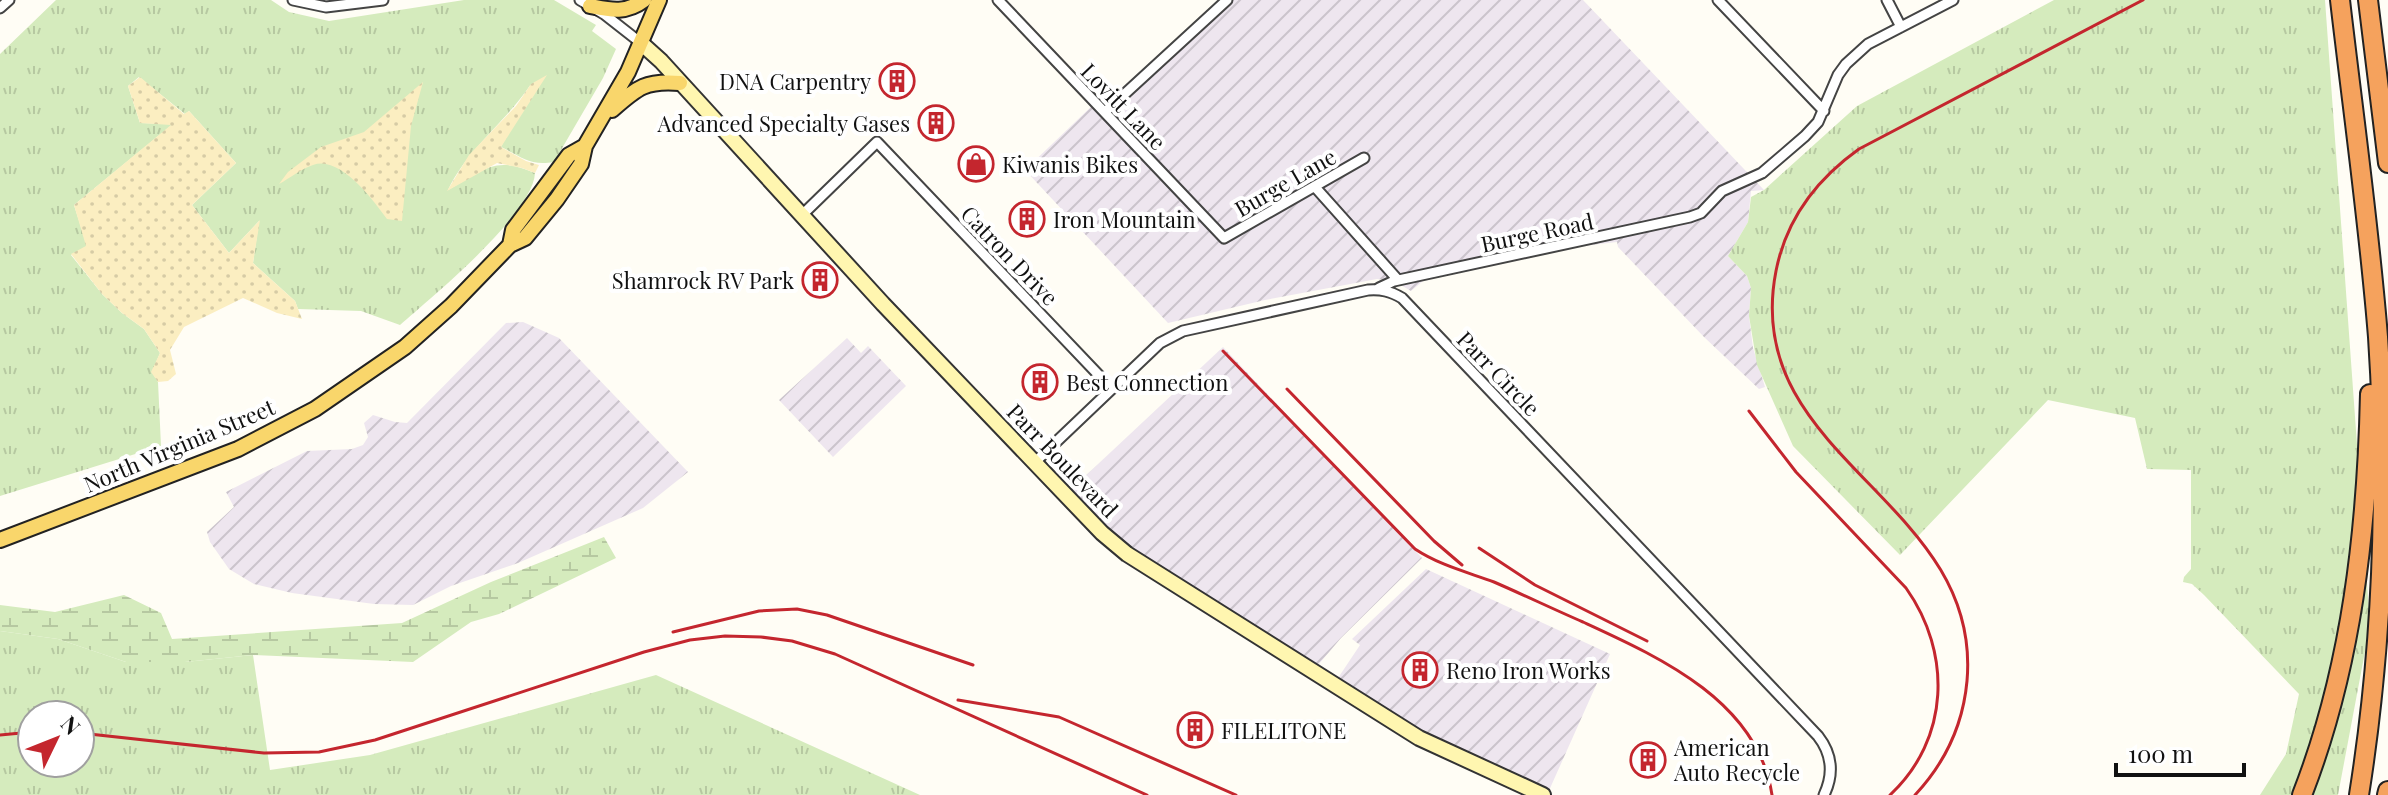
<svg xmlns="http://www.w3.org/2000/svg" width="2388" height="795" font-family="'Playfair Display',serif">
  <defs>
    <pattern id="industrial-furrows" width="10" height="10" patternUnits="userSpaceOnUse" patternTransform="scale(2)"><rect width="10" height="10" fill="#eee6ef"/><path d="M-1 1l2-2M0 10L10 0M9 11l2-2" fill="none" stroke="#cbc4cc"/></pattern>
    <pattern id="grass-tufts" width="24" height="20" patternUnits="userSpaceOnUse" patternTransform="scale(2)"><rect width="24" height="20" fill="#d5ebbd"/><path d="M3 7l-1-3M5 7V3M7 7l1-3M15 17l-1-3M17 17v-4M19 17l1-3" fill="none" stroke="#b6c8a1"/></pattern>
    <pattern id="wetland-marsh" width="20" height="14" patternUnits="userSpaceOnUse" patternTransform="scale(2)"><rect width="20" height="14" fill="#d5ebbd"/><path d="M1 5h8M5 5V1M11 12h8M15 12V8" fill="none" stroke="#b6c8a1"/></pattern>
    <pattern id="sand-dots" width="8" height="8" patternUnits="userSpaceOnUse" patternTransform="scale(2)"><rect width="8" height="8" fill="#fbeec1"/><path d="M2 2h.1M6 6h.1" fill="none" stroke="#d6cba5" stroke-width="1.8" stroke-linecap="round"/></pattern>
  </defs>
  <rect width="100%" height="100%" fill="#fffdf5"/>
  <path fill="url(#industrial-furrows)" d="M1227,0H1583L1764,190L1751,191L1748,222L1728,256L1747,276L1751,288L1749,316L1753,348L1765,387L1759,389L1704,337L1618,247L1617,242L1565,248L1429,276L1411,291L1394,281L1377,279L1265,300L1168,323L1025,170L1096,102L1104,112Z
    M523,322L559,338L688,472L643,508L518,563L451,586L413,605L374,604L292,593L254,584L229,569L210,542L207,532L234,507L226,492L307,451L352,449L363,445L368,437L364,423L373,415L395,422L407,423L506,323Z
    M847,338L861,353L868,346L906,386L833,457L779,400Z
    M1223,347L1422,558L1341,638L1313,671L1127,554L1065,495Z
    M1426,569L1610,654L1547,795L1441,749L1334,684L1360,645L1352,639Z"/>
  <path fill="url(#grass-tufts)" fill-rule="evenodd" d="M56,0H271L289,12L329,21L464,0H554L596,25L592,31L616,49L603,78L554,162C529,166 522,157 501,147L531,84C506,122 468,148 448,190C484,170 494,155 535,173C533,214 432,297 400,325L361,311L298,309L295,301L253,263L259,221L229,253L192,205L236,163L189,111L185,114L139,77L128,86L140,123L173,124L74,205L87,246L71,255L102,294L122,313L144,329L160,353L152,372L158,382L161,446L0,496V54Z
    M2054,0H2325L2370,625L2338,795H2260L2286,754L2299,694L2204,595L2192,584L2183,582L2184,577L2191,569V470L2147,469L2135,418L2048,400L1900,555L1793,446L1757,365L1749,316L1751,288L1747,276L1728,256L1748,222L1751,197L1764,190L1857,106Z
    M0,631L58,639L126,662H185L253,655L270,770L370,755L656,675L920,795H0ZM32,715H80V763H32Z"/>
  <path fill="url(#wetland-marsh)" d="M604,537L616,558L499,614L471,622L413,662L253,655L185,662H126L58,639L0,631V605L55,612L124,595L161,613L172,639L402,623L491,582Z"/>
  <path fill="url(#sand-dots)" d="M547,75L501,147L526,161L539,165L535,173L522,168L497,163L447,191L469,155L516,106L531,84Z
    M140,77L184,114L189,111L236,163L192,205L229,253L260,220L253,263L295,301L302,319L277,313L243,298L184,327L170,350L176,374L168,381L158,382L151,372L160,353L144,329L122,313L102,294L71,254L86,246L74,205L171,125L140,123L128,86Z
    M423,82L411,126L402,221L387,219C373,200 340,155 313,165C301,169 290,178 279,184L288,172L321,147L364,132Z"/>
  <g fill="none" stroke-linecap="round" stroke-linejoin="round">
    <defs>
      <path id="street" d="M293,0L326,7L383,0
        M580,0L604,14L641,43
        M998,0L1224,238L1364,158
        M1718,0L1824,111
        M1887,0L1901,27
        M0,8L9,0
        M1105,112L1227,0
        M1315,187L1398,280
        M801,216L877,142L1112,389
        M1379,288L1394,281L1690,217L1701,213L1722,191L1762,173L1805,136L1818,122L1838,75L1846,64L1868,44L1953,0
        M1034,463L1160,343L1183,331L1368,290C1381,289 1390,291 1402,298L1818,736C1832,754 1834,774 1824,795"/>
      <path id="secondary" d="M641,43L661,61L883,304L1102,533L1127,554L1419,738L1543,795"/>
      <path id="primary" d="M590,6C610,10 626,14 644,0
        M612,110C637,88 645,80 680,83
        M510,245L513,230L569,155L585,146
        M0,540L238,449L315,409L405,347L451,306L510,245L525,238L557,199L581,164L585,146L628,72L659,0"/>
      <path id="highway" d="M2340,0C2353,112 2369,224 2378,337C2388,489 2383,644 2359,795
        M2368,0L2388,163
        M2302,795C2352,667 2367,529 2370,394
        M2387,795L2388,791"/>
    </defs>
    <use href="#street" stroke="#444" stroke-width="13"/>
    <use href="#secondary" stroke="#333" stroke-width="18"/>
    <use href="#primary" stroke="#222" stroke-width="18"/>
    <use href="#highway" stroke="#222" stroke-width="22"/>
    <use href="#street" stroke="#fff" stroke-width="9"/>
    <use href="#secondary" stroke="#fff6b0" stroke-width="14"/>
    <use href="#primary" stroke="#f9d66b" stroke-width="14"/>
    <use href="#highway" stroke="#f5a25d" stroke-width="18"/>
    <path stroke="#c4262e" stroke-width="3" d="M1223,351L1415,549C1439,565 1467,572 1494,582C1524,595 1553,609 1583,622C1659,657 1758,701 1772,795
      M1287,389L1434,541L1462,565
      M1749,411L1796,472L1906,588C1952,653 1950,739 1890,795
      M1479,548L1535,585L1647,641
      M673,632L759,611L797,609L827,615L973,665
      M958,700L1059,717L1236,795
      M80,733L264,753L319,752L375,740L644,652L690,640L725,636L761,637L792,641L835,654L1147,795
      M0,735L32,732
      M1915,795C1944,764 1963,725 1967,681C1983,499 1739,459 1776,271C1786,220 1817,179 1859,149L2143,0"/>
  </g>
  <defs>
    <symbol id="building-ring" viewBox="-11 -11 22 22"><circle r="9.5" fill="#fff" stroke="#c4262e" stroke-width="1.5"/><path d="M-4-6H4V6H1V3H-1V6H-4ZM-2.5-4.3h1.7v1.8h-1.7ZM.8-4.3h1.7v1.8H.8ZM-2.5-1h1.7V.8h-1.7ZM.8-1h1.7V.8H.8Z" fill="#c4262e"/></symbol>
    <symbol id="shop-ring" viewBox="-11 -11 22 22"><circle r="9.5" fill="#fff" stroke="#c4262e" stroke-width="1.5"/><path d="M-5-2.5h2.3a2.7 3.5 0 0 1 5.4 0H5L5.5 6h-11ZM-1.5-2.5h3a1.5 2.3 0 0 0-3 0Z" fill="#c4262e"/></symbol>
  </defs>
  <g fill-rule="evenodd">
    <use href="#building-ring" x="877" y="61" width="40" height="40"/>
    <use href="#building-ring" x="916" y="103" width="40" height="40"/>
    <use href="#shop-ring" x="956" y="144" width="40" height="40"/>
    <use href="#building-ring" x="1007" y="199" width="40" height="40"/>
    <use href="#building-ring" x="800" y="260" width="40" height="40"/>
    <use href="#building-ring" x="1020" y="362" width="40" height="40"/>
    <use href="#building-ring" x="1400" y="650" width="40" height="40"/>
    <use href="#building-ring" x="1175" y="710" width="40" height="40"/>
    <use href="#building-ring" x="1628" y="740" width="40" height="40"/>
  </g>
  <g text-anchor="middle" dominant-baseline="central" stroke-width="8" stroke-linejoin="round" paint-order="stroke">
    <g font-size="22" fill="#111" stroke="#fff" text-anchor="start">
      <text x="871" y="81" text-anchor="end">DNA Carpentry</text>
      <text x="910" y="123" text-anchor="end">Advanced Specialty Gases</text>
      <text x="1002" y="164">Kiwanis Bikes</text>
      <text x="1053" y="219">Iron Mountain</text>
      <text x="794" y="280" text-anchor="end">Shamrock RV Park</text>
      <text x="1066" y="382">Best Connection</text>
      <text x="1446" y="670">Reno Iron Works</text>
      <text x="1221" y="730">FILELITONE</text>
      <text x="1674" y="747">American<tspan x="1674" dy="25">Auto Recycle</tspan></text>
    </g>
    <g font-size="22" fill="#111" stroke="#fff">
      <text transform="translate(1124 106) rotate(46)">Lovitt Lane</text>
      <text transform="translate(1285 182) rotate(-30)">Burge Lane</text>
      <text transform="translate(1537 232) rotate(-12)">Burge Road</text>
      <text transform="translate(1010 255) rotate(46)">Catron Drive</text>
      <text transform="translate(1499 373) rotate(46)">Parr Circle</text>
      <text transform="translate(179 445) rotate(-23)">North Virginia Street</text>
      <text transform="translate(1063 460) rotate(46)">Parr Boulevard</text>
    </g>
  </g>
  <g transform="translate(56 739) rotate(47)"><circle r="38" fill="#ffffff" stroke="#a0a0a0" stroke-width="2"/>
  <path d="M0-6L14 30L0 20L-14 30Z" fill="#c4262e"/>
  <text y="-12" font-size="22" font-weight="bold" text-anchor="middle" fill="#111111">N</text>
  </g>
  <path d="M2116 763v12h128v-12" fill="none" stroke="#111111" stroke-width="4"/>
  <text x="2128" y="763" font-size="24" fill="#111111" stroke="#ffffff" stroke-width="6" paint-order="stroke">100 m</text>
</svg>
